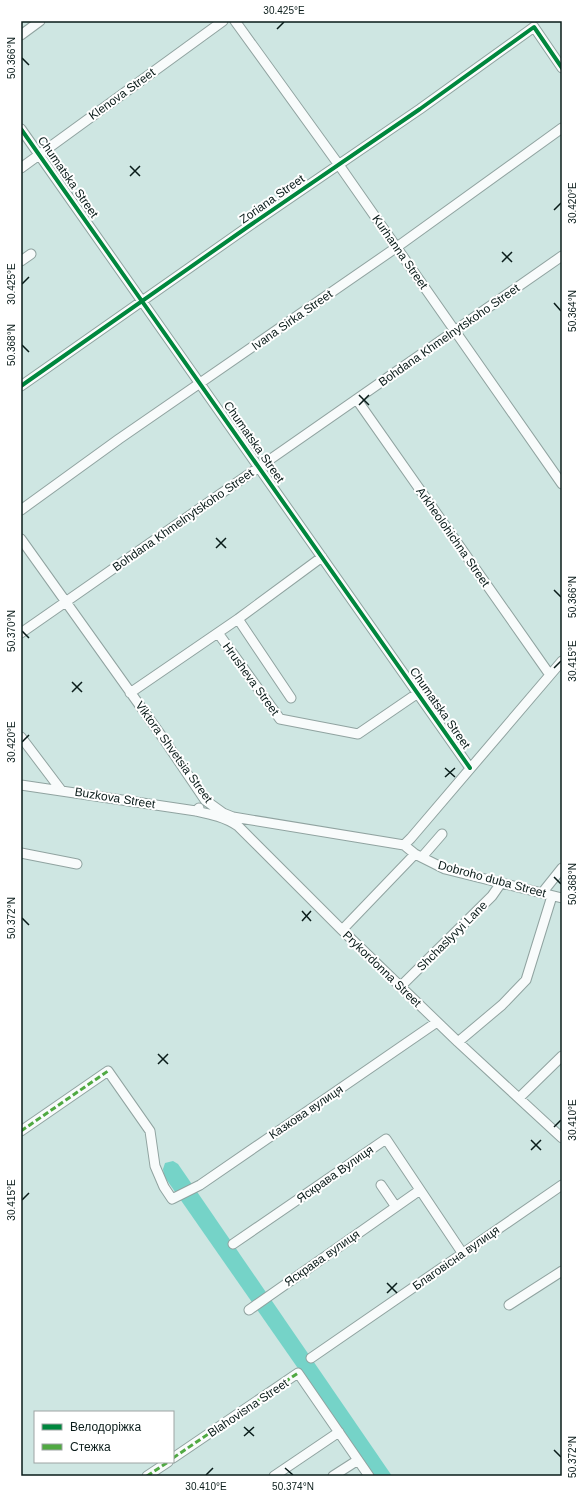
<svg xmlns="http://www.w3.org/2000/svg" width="583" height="1497" font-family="Helvetica,sans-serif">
  <rect width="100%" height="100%" fill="#cee6e2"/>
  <path fill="#75d3c8" d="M173,1161L178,1164L392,1476H373L164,1176L163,1169L165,1163Z"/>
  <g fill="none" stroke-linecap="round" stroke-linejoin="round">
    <defs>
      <path id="minor" d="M235,21L339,165L562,484
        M21,35L40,21
        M21,129L470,768
        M21,168L223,21
        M21,261L31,254
        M21,386L249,226L420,109L534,27L562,68
        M357,400L550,675
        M21,510L119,439L397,247L562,128
        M21,539L163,738L205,800L223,813L233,817L404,845
        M238,619L291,698
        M21,633L562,256
        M218,633L280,719L358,734L418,693
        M130,693L238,619L322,557
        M21,737L61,790
        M21,785L196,811L199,808
        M196,811C210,814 225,817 238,826L342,930L458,1042L562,1138
        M404,845L411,838L562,661
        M404,845L415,854L445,869L562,898
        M21,853L77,864
        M422,857L442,834
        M542,893L562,868
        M342,930L415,854
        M401,986L492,896L501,883
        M458,1042L502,1005L526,980L552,896
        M519,1098L562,1056
        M21,1131L108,1071L150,1131L155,1166L164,1187L172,1199L200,1185L437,1022
        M381,1185L396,1207
        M233,1244L386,1139L463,1254
        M509,1305L562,1271
        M249,1310L420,1190
        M311,1358L562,1185
        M173,1458L298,1373L369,1476
        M147,1476L168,1462
        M274,1476L339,1432
        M333,1476L358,1460"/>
    </defs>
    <use href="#minor" stroke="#90a3a0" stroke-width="11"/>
    <use href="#minor" stroke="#f8fbfb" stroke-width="9"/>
    <path stroke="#50a942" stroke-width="3" stroke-dasharray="6 3" stroke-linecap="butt" d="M21,1131L108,1071
      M173,1458L298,1373
      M147,1476L168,1462"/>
    <defs>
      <path id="cycleway" d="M21,129L470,768
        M21,386L249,226L420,109L534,27L562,68"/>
    </defs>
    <use href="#cycleway" stroke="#fff" stroke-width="6"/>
    <use href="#cycleway" stroke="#00873e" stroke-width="4"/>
  </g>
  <path fill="none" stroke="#091b19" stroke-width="1.5" d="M277,29L284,22M22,58L29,65M130,166L140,176M130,176L140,166M554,210L561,203M502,252L512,262M502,262L512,252M22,284L29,277M554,303L561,311M22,345L29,352M359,395L369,405M359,405L369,395M216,538L226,548M216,548L226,538M554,590L561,597M22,631L29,638M554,668L561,661M72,682L82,692M72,692L82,682M22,742L29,735M445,768L455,777M445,777L455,768M554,877L561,884M302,911L311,921M22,918L29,925M302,921L311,911M158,1054L168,1064M158,1064L168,1054M554,1127L561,1120M531,1140L541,1150M531,1150L541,1140M22,1200L29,1193M387,1283L397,1293M387,1293L397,1283M244,1427L254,1436M244,1436L254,1427M554,1450L561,1457M285,1468L293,1475M206,1475L213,1468"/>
  <g text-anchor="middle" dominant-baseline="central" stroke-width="4" stroke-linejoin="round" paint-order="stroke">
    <g font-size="12" fill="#091b19" stroke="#fff">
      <text transform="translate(122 94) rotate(-36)">Klenova Street</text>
      <text transform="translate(68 177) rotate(55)">Chumatska Street</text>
      <text transform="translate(272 199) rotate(-35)">Zoriana Street</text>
      <text transform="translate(400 252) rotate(55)">Kurhanna Street</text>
      <text transform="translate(292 320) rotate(-35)">Ivana Sirka Street</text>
      <text transform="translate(449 335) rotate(-35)">Bohdana Khmelnytskoho Street</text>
      <text transform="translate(254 442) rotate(55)">Chumatska Street</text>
      <text transform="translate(183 520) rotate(-35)">Bohdana Khmelnytskoho Street</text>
      <text transform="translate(453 537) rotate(55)">Arkheolohichna Street</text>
      <text transform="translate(251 679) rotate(54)">Hrusheva Street</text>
      <text transform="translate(440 708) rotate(55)">Chumatska Street</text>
      <text transform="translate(174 752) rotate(54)">Viktora Shvetsia Street</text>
      <text transform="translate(115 798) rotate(9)">Buzkova Street</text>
      <text transform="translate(492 879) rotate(15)">Dobroho duba Street</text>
      <text transform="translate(452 936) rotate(-45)">Shchaslyvyi Lane</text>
      <text transform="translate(382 969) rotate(44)">Prykordonna Street</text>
      <text transform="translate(306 1112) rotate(-34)">Казкова вулиця</text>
      <text transform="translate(335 1174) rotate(-35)">Яскрава Вулиця</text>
      <text transform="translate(322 1258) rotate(-35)">Яскрава вулиця</text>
      <text transform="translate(456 1258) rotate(-35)">Благовісна вулиця</text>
      <text transform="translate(248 1408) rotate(-34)">Blahovisna Street</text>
    </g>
  </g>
  <rect width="583" height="1497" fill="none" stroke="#ffffff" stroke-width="44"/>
  <rect x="34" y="1411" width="140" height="52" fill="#ffffff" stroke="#9da4a3"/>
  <rect x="42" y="1424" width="20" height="6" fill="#00873e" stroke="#9da4a3"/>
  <text x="70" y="1431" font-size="12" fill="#091b19">Велодоріжка</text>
  <rect x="42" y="1444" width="20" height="6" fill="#50a942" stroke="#9da4a3"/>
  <text x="70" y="1451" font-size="12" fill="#091b19">Стежка</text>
  <rect x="22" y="22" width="539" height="1453" fill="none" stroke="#091b19" stroke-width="1.5"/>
  <g font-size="10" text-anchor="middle" fill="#091b19">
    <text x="284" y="14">30.425°E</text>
    <text transform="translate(11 58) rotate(-90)" y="4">50.366°N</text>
    <text transform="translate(572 203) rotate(-90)" y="4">30.420°E</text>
    <text transform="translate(11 284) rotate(-90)" y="4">30.425°E</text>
    <text transform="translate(572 311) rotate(-90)" y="4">50.364°N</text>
    <text transform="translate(11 345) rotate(-90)" y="4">50.368°N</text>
    <text transform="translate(572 597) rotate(-90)" y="4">50.366°N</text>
    <text transform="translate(11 631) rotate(-90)" y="4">50.370°N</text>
    <text transform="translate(572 661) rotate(-90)" y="4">30.415°E</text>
    <text transform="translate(11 742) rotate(-90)" y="4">30.420°E</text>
    <text transform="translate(572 884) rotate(-90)" y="4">50.368°N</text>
    <text transform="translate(11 918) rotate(-90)" y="4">50.372°N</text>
    <text transform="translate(572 1120) rotate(-90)" y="4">30.410°E</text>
    <text transform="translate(11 1200) rotate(-90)" y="4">30.415°E</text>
    <text transform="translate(572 1457) rotate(-90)" y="4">50.372°N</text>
    <text x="206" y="1490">30.410°E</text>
    <text x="293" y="1490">50.374°N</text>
  </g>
</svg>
